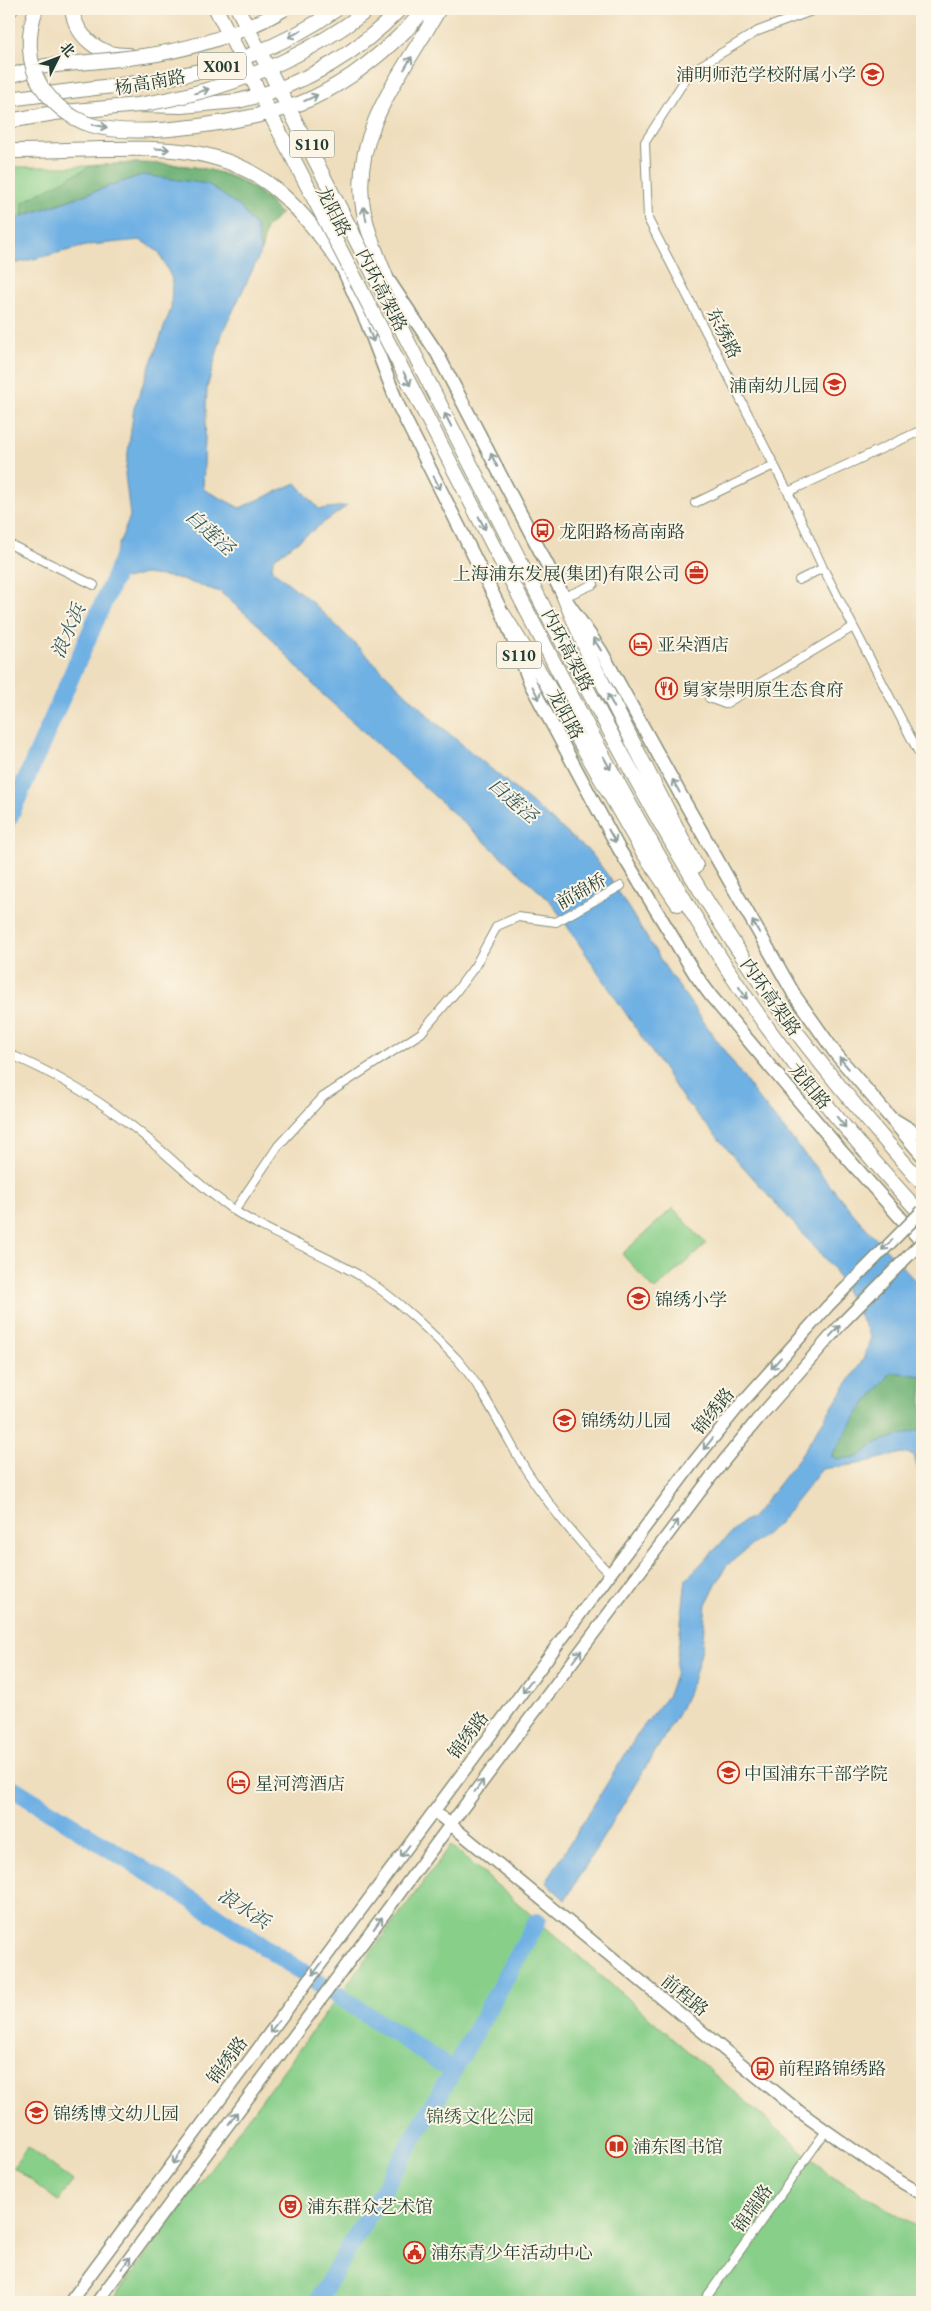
<svg xmlns="http://www.w3.org/2000/svg" width="931" height="2311" font-family="'EB Garamond','Noto Serif SC',serif">
  <rect width="100%" height="100%" fill="#fcf5e5"/>
  <filter id="ink" filterUnits="userSpaceOnUse"><feTurbulence type="fractalNoise" baseFrequency=".02" numOctaves="2"/><feDisplacementMap in="SourceGraphic" scale="10" xChannelSelector="R" yChannelSelector="G"/><feConvolveMatrix kernelMatrix="1 2 1 2 8 2 1 2 1" color-interpolation-filters="sRGB"/></filter>
  <filter id="wash" filterUnits="userSpaceOnUse"><feTurbulence type="fractalNoise" baseFrequency=".0096" numOctaves="4" result="noise"/><feDisplacementMap in="SourceGraphic" scale="20" xChannelSelector="R" yChannelSelector="G"/><feGaussianBlur stdDeviation="1.12" result="paint"/><feColorMatrix in="noise" values="0 0 0 0 0 0 0 0 0 0 0 0 0 0 0 0 0 1.4 0 .05"/><feComposite in="paint" operator="in"/></filter>
  <g filter="url(#wash)">
    <rect width="100%" height="100%" fill="#efdebd"/>
    <path fill="#88cf8a" stroke="#54865f" d="M133,163C176,164 227,165 262,195C269,201 275,208 281,214L266,228L261,252L256,227L87,193L9,221V167H67Z
      M673,1208L706,1244L655,1290L622,1254Z
      M451,1845L830,2175L922,2229V2302H111Z
      M28,2147L73,2181L58,2201L13,2167Z"/>
    <path fill="#6eb276" stroke="#467855" d="M133,163C176,164 227,165 262,195C269,201 275,208 281,214L266,228L261,252L256,227L240,207L208,184L142,175L22,216L23,202L91,166Z
      M892,1372L922,1376V1429L878,1442L858,1457L837,1459L831,1456L863,1406Z"/>
    <path fill="#6fb1e4" stroke="#47778c" d="M142,175L208,184L240,207L256,227L261,252L222,334L207,388L203,489L240,508L296,483L319,509L347,506L273,559L272,570L312,602L433,720L591,853L609,877L667,970L755,1094L857,1218L922,1288V1376L892,1372L863,1406L831,1456L837,1459L858,1457L878,1442L922,1429V1484L914,1456L902,1453L858,1464L822,1469L778,1524L726,1566L706,1604L702,1648L694,1678L678,1714L565,1900L546,1882L639,1732L668,1695L675,1675L686,1579L743,1521L752,1518L799,1458L832,1407L863,1360L871,1337L833,1268L684,1100L551,902L321,693L260,626L220,592L177,578L145,574L126,579L110,567L130,516L125,474L134,408L171,309L172,279L159,252L140,240L90,245L9,265V221Z"/>
    <g fill="none" stroke-linecap="round" stroke-linejoin="round">
      <path stroke="#6fb1e4" stroke-width="18" d="M9,818L126,551
        M9,1786L205,1908L453,2071
        M317,2302L453,2071L537,1922"/>
    </g>
  </g>
  <g filter="url(#ink)">
    <g fill="none" stroke-linecap="round" stroke-linejoin="round">
      <defs>
        <path id="street" d="M817,9L758,31L690,72L645,142L648,219L792,500L823,568L922,759
          M788,492L922,430
          M695,503L774,465
          M9,544L94,585
          M799,580L823,568
          M564,597L594,584
          M709,698L725,704L853,627
          M9,1054C52,1072 91,1095 128,1123C165,1151 197,1185 235,1211C275,1237 321,1252 362,1277C397,1299 428,1329 457,1359C487,1393 504,1435 528,1473C552,1509 580,1544 610,1574
          M235,1210L278,1146L323,1097L421,1033L455,993L475,966L497,926L518,917L556,922L621,886
          M703,2302L826,2131"/>
        <path id="secondary" d="M894,1119L922,1136
          M434,1811L800,2112L889,2175L922,2194
          M70,2302L610,1574L693,1463L739,1406
          M97,2302L450,1825L711,1477L757,1420"/>
        <path id="primary" d="M342,267L367,323L398,405L503,614L531,685L619,849L695,974L711,996L842,1152L922,1242
          M381,269L437,353L564,597L601,651L684,801L795,996L836,1054L922,1155"/>
        <path id="highway" d="M72,9C76,38 100,56 129,55
          M9,11L11,9
          M406,30L425,9
          M9,76L45,66
          M9,99L95,88
          M9,121L54,113L138,105L182,106L238,101
          M9,151C41,151 72,150 104,149C162,148 220,147 269,184C297,205 320,234 340,263
          M386,277C376,252 365,227 362,200C354,127 406,69 439,9
          M564,597L589,656L696,866
          M542,604C614,739 684,877 774,1002C820,1065 870,1124 922,1183
          M527,611C591,734 655,857 730,973C786,1059 853,1140 922,1215
          M503,614L544,679L641,849L678,904"/>
      </defs>
      <use href="#street" stroke="#878e78" stroke-width="10"/>
      <use href="#secondary" stroke="#878e78" stroke-width="14"/>
      <use href="#primary" stroke="#878e78" stroke-width="15"/>
      <use href="#highway" stroke="#878e78" stroke-width="16"/>
      <use href="#street" stroke="#fff" stroke-width="8"/>
      <use href="#secondary" stroke="#fff" stroke-width="11"/>
      <use href="#primary" stroke="#fff" stroke-width="12"/>
      <use href="#highway" stroke="#fff" stroke-width="14"/>
      <defs>
        <path id="secondary-bridge" d="M739,1406L828,1306L922,1211
          M757,1420L844,1321L922,1242"/>
        <path id="highway-bridge" d="M36,9C27,33 27,63 41,86C53,104 70,118 91,125C138,140 254,121 301,103C341,87 375,60 406,30
          M216,9L527,611
          M238,9L542,604
          M46,66C83,62 121,60 157,54C200,46 247,31 284,9
          M95,88C185,79 262,62 337,9
          M238,101C302,86 355,56 400,9
          M138,105C222,92 301,61 369,9"/>
      </defs>
      <use href="#secondary-bridge" stroke="#878e78" stroke-width="14" stroke-linecap="butt"/>
      <use href="#highway-bridge" stroke="#878e78" stroke-width="16" stroke-linecap="butt"/>
      <use href="#secondary-bridge" stroke="#fff" stroke-width="11"/>
      <use href="#highway-bridge" stroke="#fff" stroke-width="14"/>
    </g>
    <defs><path id="oneway-shaft" d="M-6 0H5M1.5-3L5.5 0L1.5 3" fill="none" stroke-width="1.6" stroke-linecap="round" stroke-linejoin="round" transform="scale(1.25)"/></defs>
    <g stroke="#8f9e9a">
      <use href="#oneway-shaft" transform="translate(295 34) rotate(152)"/>
      <use href="#oneway-shaft" transform="translate(408 63) rotate(-59)"/>
      <use href="#oneway-shaft" transform="translate(202 91) rotate(-17)"/>
      <use href="#oneway-shaft" transform="translate(311 98) rotate(-25)"/>
      <use href="#oneway-shaft" transform="translate(100 126) rotate(11)"/>
      <use href="#oneway-shaft" transform="translate(162 149) rotate(3)"/>
      <use href="#oneway-shaft" transform="translate(365 214) rotate(-101)"/>
      <use href="#oneway-shaft" transform="translate(371 335) rotate(70)"/>
      <use href="#oneway-shaft" transform="translate(407 379) rotate(63)"/>
      <use href="#oneway-shaft" transform="translate(448 420) rotate(-117)"/>
      <use href="#oneway-shaft" transform="translate(494 460) rotate(-117)"/>
      <use href="#oneway-shaft" transform="translate(437 483) rotate(63)"/>
      <use href="#oneway-shaft" transform="translate(482 523) rotate(63)"/>
      <use href="#oneway-shaft" transform="translate(597 644) rotate(-122)"/>
      <use href="#oneway-shaft" transform="translate(536 693) rotate(62)"/>
      <use href="#oneway-shaft" transform="translate(611 701) rotate(-117)"/>
      <use href="#oneway-shaft" transform="translate(607 763) rotate(61)"/>
      <use href="#oneway-shaft" transform="translate(676 786) rotate(-119)"/>
      <use href="#oneway-shaft" transform="translate(612 836) rotate(61)"/>
      <use href="#oneway-shaft" transform="translate(756 927) rotate(-120)"/>
      <use href="#oneway-shaft" transform="translate(743 993) rotate(56)"/>
      <use href="#oneway-shaft" transform="translate(844 1063) rotate(-130)"/>
      <use href="#oneway-shaft" transform="translate(841 1122) rotate(51)"/>
      <use href="#oneway-shaft" transform="translate(887 1245) rotate(136)"/>
      <use href="#oneway-shaft" transform="translate(835 1331) rotate(-47)"/>
      <use href="#oneway-shaft" transform="translate(776 1363) rotate(131)"/>
      <use href="#oneway-shaft" transform="translate(708 1444) rotate(129)"/>
      <use href="#oneway-shaft" transform="translate(674 1526) rotate(-53)"/>
      <use href="#oneway-shaft" transform="translate(577 1656) rotate(-53)"/>
      <use href="#oneway-shaft" transform="translate(527 1686) rotate(127)"/>
      <use href="#oneway-shaft" transform="translate(479 1786) rotate(-53)"/>
      <use href="#oneway-shaft" transform="translate(405 1851) rotate(127)"/>
      <use href="#oneway-shaft" transform="translate(378 1923) rotate(-54)"/>
      <use href="#oneway-shaft" transform="translate(317 1969) rotate(127)"/>
      <use href="#oneway-shaft" transform="translate(274 2027) rotate(127)"/>
      <use href="#oneway-shaft" transform="translate(233 2118) rotate(-54)"/>
      <use href="#oneway-shaft" transform="translate(177 2158) rotate(127)"/>
      <use href="#oneway-shaft" transform="translate(126 2263) rotate(-53)"/>
    </g>
  </g>
  <defs>
    <symbol id="school-ring" viewBox="-11 -11 22 22"><circle r="9.5" fill="#fcf5e5" stroke="#c8321e" stroke-width="1.5"/><path d="M0-5L7-2L0 1L-7-2ZM-4 1L0 2.5L4 1V4Q0 6-4 4Z" fill="#c8321e"/></symbol>
    <symbol id="bus-ring" viewBox="-11 -11 22 22"><circle r="9.5" fill="#fcf5e5" stroke="#c8321e" stroke-width="1.5"/><path d="M-5-6H5V4H4V6H2V4H-2V6H-4V4H-5ZM-3.5-4V0h7V-4ZM-3.5 1.2v1.5H-2V1.2ZM2 1.2v1.5H3.5V1.2Z" fill="#c8321e"/></symbol>
    <symbol id="office-ring" viewBox="-11 -11 22 22"><circle r="9.5" fill="#fcf5e5" stroke="#c8321e" stroke-width="1.5"/><path d="M-6-3h4V-5.5h4V-3h4V5H-6ZM-1-4.5V-3h2v-1.5ZM-6 0V1H6V0Z" fill="#c8321e"/></symbol>
    <symbol id="hotel-ring" viewBox="-11 -11 22 22"><circle r="9.5" fill="#fcf5e5" stroke="#c8321e" stroke-width="1.5"/><path d="M-6-4.5h1.5V1H6V5H4.5V3h-9V5H-6ZM-4 0a1.8 1.8 0 1 1 3.6 0ZM.5 0V-2.5h3Q6-2.5 6 0Z" fill="#c8321e"/></symbol>
    <symbol id="restaurant-ring" viewBox="-11 -11 22 22"><circle r="9.5" fill="#fcf5e5" stroke="#c8321e" stroke-width="1.5"/><path d="M-5-6h1v4h1v-4h1v4h1v-4h1v5L-1.5 .5V6h-2V.5L-5-1ZM5-6V6H3V1.5H1.5Q1.5-4 5-6Z" fill="#c8321e"/></symbol>
    <symbol id="university-ring" viewBox="-11 -11 22 22"><circle r="9.5" fill="#fcf5e5" stroke="#c8321e" stroke-width="1.5"/><path d="M0-5L7-2L0 1L-7-2ZM-4 1L0 2.5L4 1V4Q0 6-4 4Z" fill="#c8321e"/></symbol>
    <symbol id="library-ring" viewBox="-11 -11 22 22"><circle r="9.5" fill="#fcf5e5" stroke="#c8321e" stroke-width="1.5"/><path d="M-6-4Q-3-5.5-.7-3.5V5Q-3 3-6 4ZM6-4Q3-5.5 .7-3.5V5Q3 3 6 4Z" fill="#c8321e"/></symbol>
    <symbol id="theatre-ring" viewBox="-11 -11 22 22"><circle r="9.5" fill="#fcf5e5" stroke="#c8321e" stroke-width="1.5"/><path d="M-5-5.5Q0-4 5-5.5V0Q5 5 0 6Q-5 5-5 0ZM-3.3-2.5H-1v1.5H-3.3ZM1-2.5H3.3v1.5H1ZM-2.8 1Q0 5.5 2.8 1Z" fill="#c8321e"/></symbol>
    <symbol id="civic-ring" viewBox="-11 -11 22 22"><circle r="9.5" fill="#fcf5e5" stroke="#c8321e" stroke-width="1.5"/><path d="M-.6-6.5H3V-4.5H.6V-3L4-1V1h2V6H-6V1h2V-1L-.6-3ZM-1.2 2.5V6h2.4V2.5Z" fill="#c8321e"/></symbol>
  </defs>
  <g fill-rule="evenodd">
    <use href="#school-ring" x="860" y="62" width="25" height="25"/>
    <use href="#school-ring" x="822" y="372" width="25" height="25"/>
    <use href="#bus-ring" x="530" y="518" width="25" height="25"/>
    <use href="#office-ring" x="684" y="560" width="25" height="25"/>
    <use href="#hotel-ring" x="628" y="632" width="25" height="25"/>
    <use href="#restaurant-ring" x="654" y="676" width="25" height="25"/>
    <use href="#school-ring" x="626" y="1286" width="25" height="25"/>
    <use href="#school-ring" x="552" y="1408" width="25" height="25"/>
    <use href="#university-ring" x="716" y="1760" width="25" height="25"/>
    <use href="#hotel-ring" x="226" y="1770" width="25" height="25"/>
    <use href="#bus-ring" x="750" y="2056" width="25" height="25"/>
    <use href="#school-ring" x="24" y="2100" width="25" height="25"/>
    <use href="#library-ring" x="604" y="2134" width="25" height="25"/>
    <use href="#theatre-ring" x="278" y="2194" width="25" height="25"/>
    <use href="#civic-ring" x="402" y="2240" width="25" height="25"/>
  </g>
  <g text-anchor="middle" dominant-baseline="central" stroke-width="4" stroke-linejoin="round" paint-order="stroke">
    <g fill="#fcf5e5" stroke="#617469" stroke-width="1">
      <rect x="198" y="52.5" width="48" height="27" rx="4"/>
      <rect x="289.5" y="130.5" width="45" height="27" rx="4"/>
      <rect x="496.5" y="641.5" width="45" height="27" rx="4"/>
    </g>
    <g font-size="16" font-weight="bold" fill="#1f3d34">
      <text x="222" y="66">X001</text>
      <text x="312" y="144">S110</text>
      <text x="519" y="655">S110</text>
    </g>
    <g font-size="18" fill="#1f3d34" stroke="#fcf5e5" text-anchor="start">
      <text x="856" y="74" text-anchor="end">浦明师范学校附属小学</text>
      <text x="819" y="385" text-anchor="end">浦南幼儿园</text>
      <text x="559" y="531">龙阳路杨高南路</text>
      <text x="680" y="573" text-anchor="end">上海浦东发展(集团)有限公司</text>
      <text x="657" y="644">亚朵酒店</text>
      <text x="682" y="689">舅家崇明原生态食府</text>
      <text x="655" y="1299">锦绣小学</text>
      <text x="581" y="1420">锦绣幼儿园</text>
      <text x="744" y="1773">中国浦东干部学院</text>
      <text x="255" y="1783">星河湾酒店</text>
      <text x="778" y="2068">前程路锦绣路</text>
      <text x="53" y="2113">锦绣博文幼儿园</text>
      <text x="633" y="2146">浦东图书馆</text>
      <text x="307" y="2206">浦东群众艺术馆</text>
      <text x="431" y="2252">浦东青少年活动中心</text>
    </g>
    <g font-size="18" fill="#1f3d34" stroke="#fcf5e5">
      <text transform="translate(150 82) rotate(-10)">杨高南路</text>
      <text transform="translate(334 211) rotate(63)">龙阳路</text>
      <text transform="translate(382 290) rotate(63)">内环高架路</text>
      <text transform="translate(724 333) rotate(63)">东绣路</text>
      <text transform="translate(568 650) rotate(62)">内环高架路</text>
      <text transform="translate(566 714) rotate(62)">龙阳路</text>
      <text transform="translate(581 891) rotate(-29)">前锦桥</text>
      <text transform="translate(771 997) rotate(55)">内环高架路</text>
      <text transform="translate(810 1086) rotate(50)">龙阳路</text>
      <text transform="translate(713 1411) rotate(-51)">锦绣路</text>
      <text transform="translate(468 1735) rotate(-53)">锦绣路</text>
      <text transform="translate(685 1995) rotate(39)">前程路</text>
      <text transform="translate(227 2060) rotate(-53)">锦绣路</text>
      <text transform="translate(752 2208) rotate(-54)">锦瑞路</text>
    </g>
    <g font-size="18" fill="#345a45" stroke="#fcf5e5">
      <text x="480" y="2116">锦绣文化公园</text>
    </g>
    <g font-size="19" font-style="italic" fill="#335a60" stroke="#fcf5e5">
      <text transform="translate(210 532) rotate(42)">白莲泾</text>
      <text transform="translate(68 631) rotate(-66)">浪水浜</text>
      <text transform="translate(513 800) rotate(41)">白莲泾</text>
      <text transform="translate(244 1908) rotate(33)">浪水浜</text>
    </g>
  </g>
  <rect width="931" height="2311" fill="none" stroke="#fcf5e5" stroke-width="30"/>
  <g transform="translate(58 58) rotate(48)" stroke="#fcf5e5" stroke-width="4" paint-order="stroke">
  <path d="M0-4L9 19L0 12L-9 19Z" fill="#1f3d34"/>
  <text y="-8" font-size="14" font-weight="bold" text-anchor="middle" fill="#1f3d34">北</text>
  </g>
</svg>
